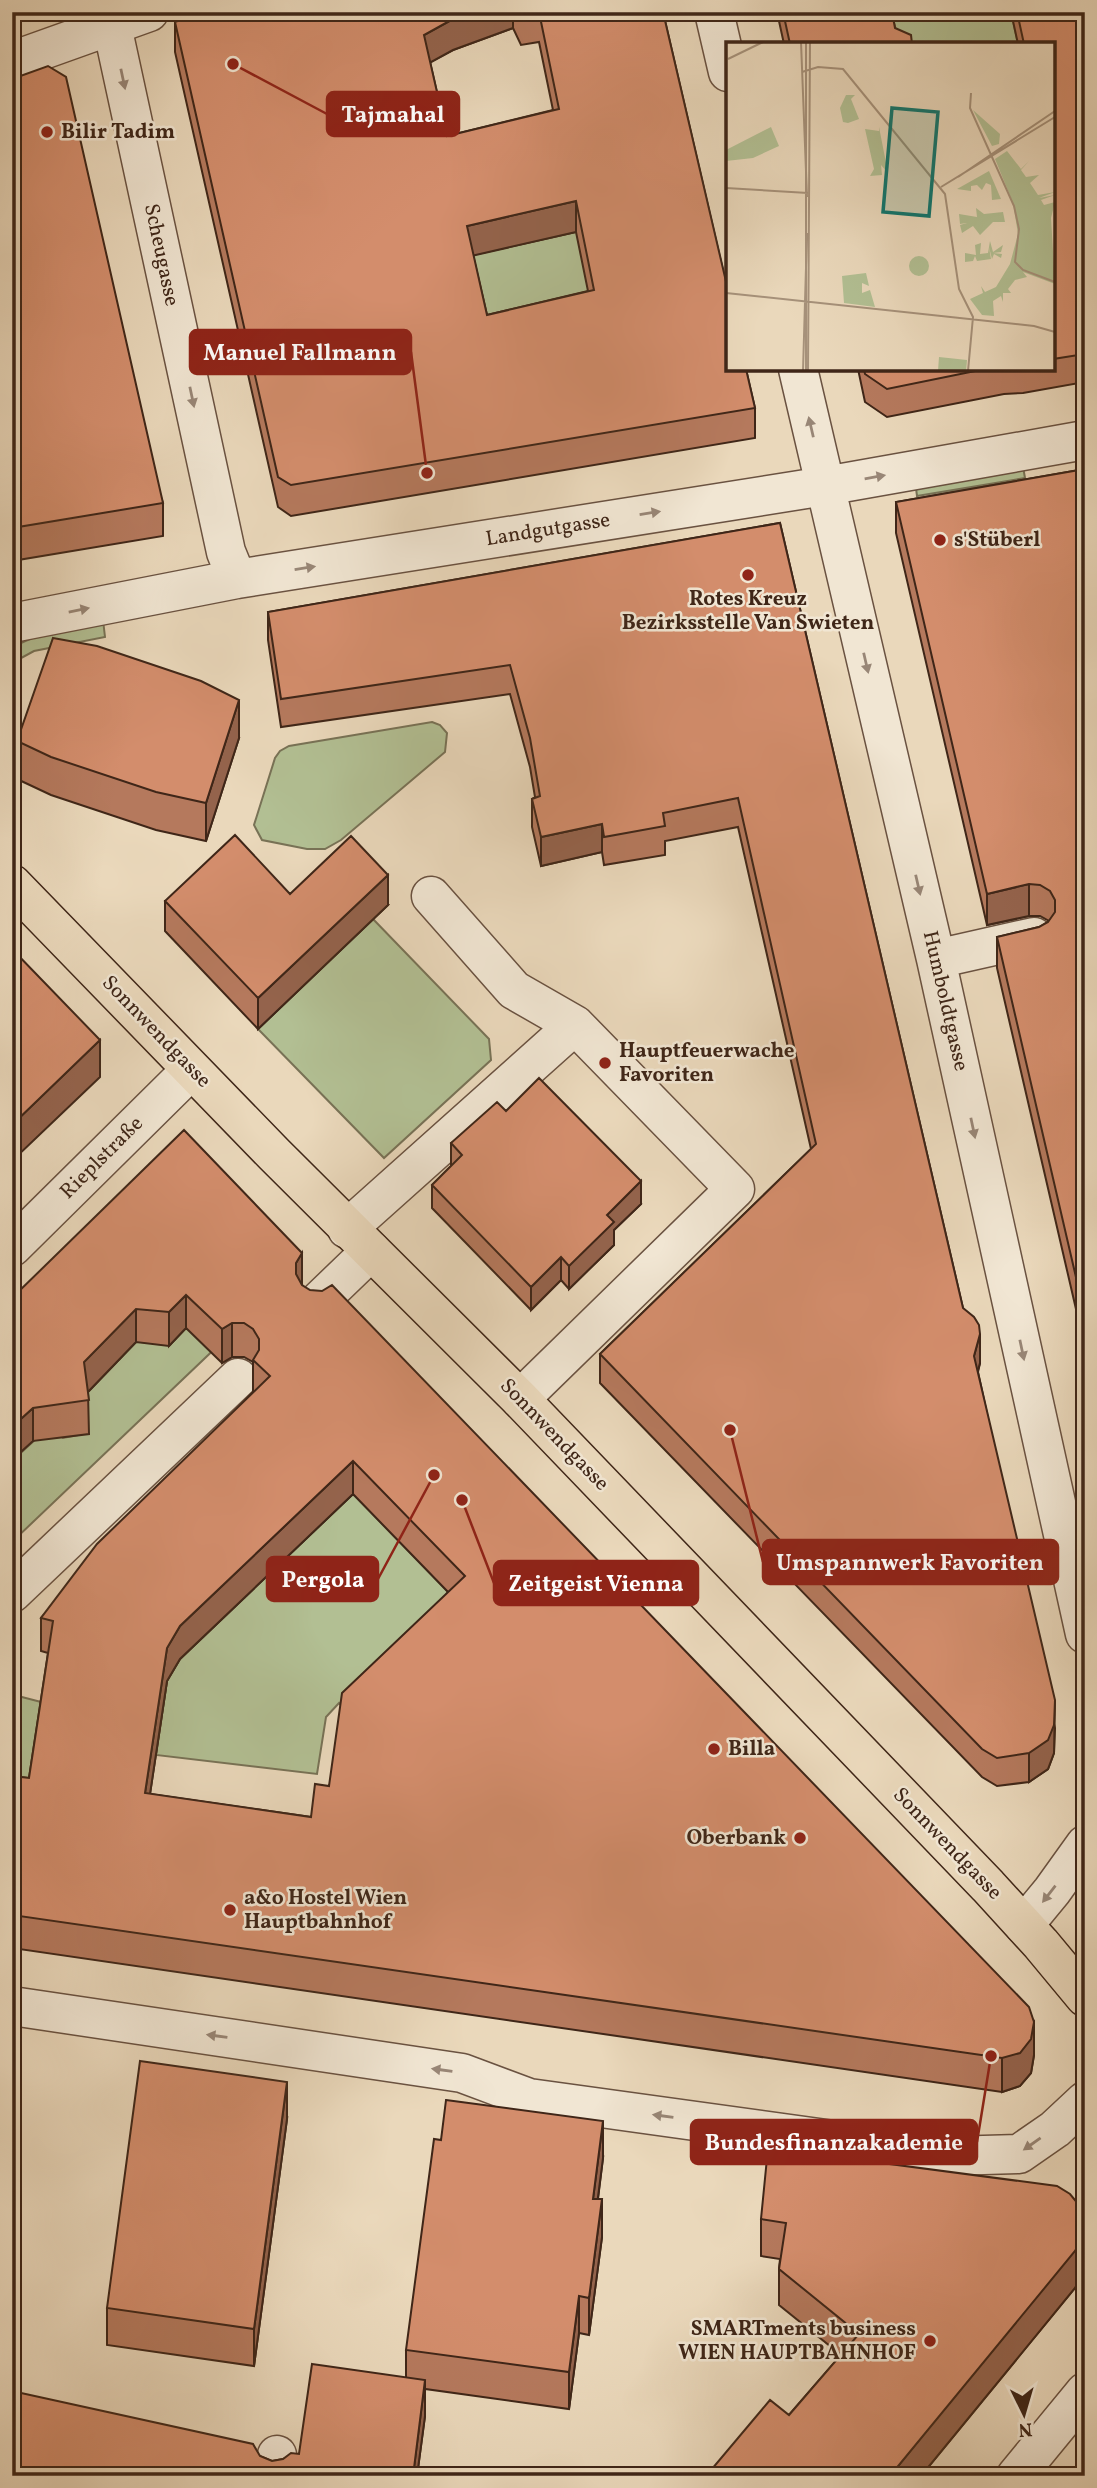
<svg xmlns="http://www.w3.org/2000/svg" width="1097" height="2488" font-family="Vollkorn,serif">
  <rect width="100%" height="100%" fill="#ead8bb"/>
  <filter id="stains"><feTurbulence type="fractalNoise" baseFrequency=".00286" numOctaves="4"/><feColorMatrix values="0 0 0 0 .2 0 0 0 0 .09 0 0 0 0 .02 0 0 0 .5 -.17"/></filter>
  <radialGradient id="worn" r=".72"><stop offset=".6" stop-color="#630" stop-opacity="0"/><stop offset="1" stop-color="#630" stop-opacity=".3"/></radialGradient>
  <path fill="#b2bf93" stroke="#787256" stroke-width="2" d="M875,12H1011L1018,44H893Z
    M458,217L588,229L606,309L487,345Z
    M1022,461L1025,478L917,496L914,473Z
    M103,620L105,637L34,651L12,663V647L59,626Z
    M432,722L440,725L447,733L445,752L341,840L325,849H307L262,840L254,825L275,758L280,751L289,746Z
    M373,919L489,1039L491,1060L384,1158L258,1029Z
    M175,1319L225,1339L12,1542V1461L49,1427L63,1438L78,1435L88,1425L76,1401L141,1335Z
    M353,1494L456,1600L344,1708L339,1703L326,1717L317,1774L156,1755L167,1681L180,1659Z
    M18,1696L45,1703L34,1781L14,1779L18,1753L12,1751Z"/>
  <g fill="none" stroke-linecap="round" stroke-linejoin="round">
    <defs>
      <path id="minor" d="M109,12L226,552L237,579
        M714,12L728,72
        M12,61L149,12
        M798,369L936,959L1085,1634
        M12,623L237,579L825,486L1085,440
        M431,896L514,990L575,1025
        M936,959L1034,937
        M347,1229L575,1025L735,1189L520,1399
        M12,1247L191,1070
        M317,1303L371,1251
        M12,1593L238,1378
        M1024,1925L1052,1891L1085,1845
        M12,2006L462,2073L529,2098L949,2156L1019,2154L1055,2129L1085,2101
        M274,2476L277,2455
        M1016,2476L1085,2392"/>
      <path id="major" d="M12,884L274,1154L520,1399L988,1886L1041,1944L1085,1997"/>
    </defs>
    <use href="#minor" stroke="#6a5241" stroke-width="41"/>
    <use href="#major" stroke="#3f2618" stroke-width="41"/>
    <use href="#minor" stroke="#f1e6d3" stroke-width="38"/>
    <use href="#major" stroke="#ead8bb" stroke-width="38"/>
  </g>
  <path fill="#b5795d" stroke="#3f2618" stroke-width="2" fill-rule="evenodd" d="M201,12H663L755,408V438L291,516L278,507L175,52V22ZM513,28L521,45L539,42L553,110L447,136L430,62L453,50ZM576,232L588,291L487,315L473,255Z
    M777,12H892L895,28L912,44H784Z
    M1011,12H1085V382L1023,393L1004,394L887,417L865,402L858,369H1053V44H1018Z
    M12,79L163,503V536L12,561Z
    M1085,469V1348L997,968V937L1039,927L1049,921L1040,916H1029L987,925L896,533V502Z
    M780,523L963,1308L980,1363L978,1372L1055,1728L1054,1753L1048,1769L1029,1782L997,1786L982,1777L600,1383V1354L811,1149L738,827L665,841V855L604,865L602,852L541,866L532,827V799L535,797L530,767L510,694L281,727L268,640V612Z
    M239,738L206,841L156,830L51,795L17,779V741Z
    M290,894L388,905L258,1029L165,931V901Z
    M506,1111L641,1204L614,1230V1245L569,1289L561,1280L531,1310L432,1208V1185L451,1166V1143Z
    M302,1285L1034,2055L1031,2073L1020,2086L1002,2092L12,1948V1776L29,1778L48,1653L41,1651V1618L253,1392V1362L244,1357H232L222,1363L186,1328L169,1346L136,1342L88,1392L89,1434L33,1441L12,1298ZM353,1494L448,1592L329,1786L311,1817L150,1794L167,1681L180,1659Z
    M287,2119L254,2366L107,2345V2308Z
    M603,2158L598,2199L602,2237L589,2335L579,2333L569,2409L425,2389V2416L417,2476H12L260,2456L272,2461L283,2459L299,2454L406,2377V2350Z
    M761,2219L1085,2227V2270L1075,2288L921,2476H706L789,2415L841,2355L779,2305V2269L780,2259L761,2256Z"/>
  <path fill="#94634c" stroke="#3f2618" stroke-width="2" d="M12,12H24L12,17Z
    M472,12H513V28L453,50L424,66V35L453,19Z
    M576,201V232L467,257V226Z
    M239,700V738L206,841V803Z
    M602,824V852L541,866V837Z
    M388,875V905L258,1029V998Z
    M1029,884V916L987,925V894Z
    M100,1040V1077L12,1161V1125Z
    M641,1181V1204L614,1230V1245L569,1289V1266L607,1215Z
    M302,1253V1287L296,1308V1263Z
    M561,1257V1280L531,1310V1287Z
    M186,1295V1328L169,1346V1312Z
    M136,1309V1342L84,1396V1362Z
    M232,1323V1357L222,1363V1329Z
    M980,1334V1363L974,1384V1356Z
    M33,1408V1441L12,1460V1427Z
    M353,1461V1494L180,1659L167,1681L145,1827V1793L167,1648L180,1626Z
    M1055,1700L1054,1753L1048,1769L1029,1782V1753Z
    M1034,2022V2055L1031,2073L1020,2086L1002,2092V2058Z
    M16,2062V2098L12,2129V2093Z
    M287,2082V2119L254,2366V2329Z
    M603,2121V2158L593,2236V2199Z
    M602,2199V2237L589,2335V2298Z
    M1085,2233V2270L1075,2288L921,2476H890Z
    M579,2296V2333L569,2409V2372Z
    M425,2380V2416L417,2476H413Z"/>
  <path fill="#d38d6c" stroke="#3f2618" stroke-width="2" fill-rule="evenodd" d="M201,12H472L453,19L424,35L447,136L559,109L539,12H663L728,290V369H746L755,408L291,485L278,477L175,22ZM576,201L594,290L487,315L467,226Z
    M783,12H892L895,28L911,35L912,44H790Z
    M1017,12H1085V354L1053,359V44H1024Z
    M48,66L66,77L163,503L12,528V79Z
    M864,369H985L887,389L865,374Z
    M1085,469V1316L997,937L1039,927L1048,922L1055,912V900L1050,891L1040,885L1029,884L987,894L896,502Z
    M780,523L963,1308L974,1317L979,1325L980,1334L974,1356L1055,1700L1054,1725L1048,1740L1029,1753L997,1758L982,1749L600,1354L816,1144L738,798L663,813L665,826L604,837L602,824L541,837L532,799L540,796L530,738L510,665L281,699L268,612Z
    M53,638L97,646L201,681L239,700L206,803L156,792L51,757L17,741Z
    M235,835L290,894L351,836L388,875L258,998L165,901Z
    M12,949L100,1040L12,1125Z
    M539,1078L641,1181L607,1215L614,1222L569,1266L561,1257L531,1287L432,1185L462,1155L451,1143L497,1102L506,1111Z
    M184,1130L302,1253L296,1263V1274L302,1285L310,1290L322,1291L332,1285L1029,2007L1034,2022L1031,2039L1020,2053L1002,2058L12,1915V1776L29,1778L53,1621L41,1618L97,1544L270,1376L253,1360L259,1350V1339L253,1329L244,1323H232L222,1329L186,1295L169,1312L136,1309L84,1362L89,1400L33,1408L12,1427V1298ZM353,1461L465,1576L342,1693L329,1786L315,1784L311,1817L145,1793L167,1648L180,1626Z
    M12,2061L16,2062L12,2093Z
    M140,2061L287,2082L254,2329L107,2308Z
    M446,2100L603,2121L593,2199H602L589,2298L579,2296L569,2372L406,2350L434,2139L441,2140Z
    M768,2148L1057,2186L1070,2194L1084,2211L1085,2233L1075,2251L890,2476H706L770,2400L789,2415L859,2334L779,2269L786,2223L761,2219Z
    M312,2364L425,2380L413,2476H12V2391L253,2444L260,2456L272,2461L283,2459L291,2453L299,2454Z"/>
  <defs><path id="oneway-solid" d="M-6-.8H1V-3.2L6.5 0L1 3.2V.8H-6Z" transform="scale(1.75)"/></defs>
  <g fill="#988676">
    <use href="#oneway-solid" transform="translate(123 79) rotate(78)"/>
    <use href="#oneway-solid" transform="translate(192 397) rotate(78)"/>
    <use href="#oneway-solid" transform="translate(811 427) rotate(-103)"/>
    <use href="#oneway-solid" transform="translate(875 477) rotate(-10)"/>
    <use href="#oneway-solid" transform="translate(650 513) rotate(-9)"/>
    <use href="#oneway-solid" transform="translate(305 568) rotate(-9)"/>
    <use href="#oneway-solid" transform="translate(79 610) rotate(-11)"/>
    <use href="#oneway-solid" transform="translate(866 663) rotate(77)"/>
    <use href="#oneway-solid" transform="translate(918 885) rotate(77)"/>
    <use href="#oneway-solid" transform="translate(973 1128) rotate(78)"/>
    <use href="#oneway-solid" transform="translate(1022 1350) rotate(78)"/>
    <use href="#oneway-solid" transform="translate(1049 1894) rotate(128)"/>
    <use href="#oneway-solid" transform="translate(217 2036) rotate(-172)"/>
    <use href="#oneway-solid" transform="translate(442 2070) rotate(-172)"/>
    <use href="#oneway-solid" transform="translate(663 2116) rotate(-172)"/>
    <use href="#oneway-solid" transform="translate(1032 2144) rotate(145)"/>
  </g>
  <g fill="#8f2418" stroke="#f1e6d3" stroke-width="2.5">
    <circle cx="47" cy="132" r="7"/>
    <circle cx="940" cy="540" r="7"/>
    <circle cx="748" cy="575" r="7"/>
    <circle cx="605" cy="1063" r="7"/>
    <circle cx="714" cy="1749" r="7"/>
    <circle cx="800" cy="1838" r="7"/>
    <circle cx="230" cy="1910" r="7"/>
    <circle cx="930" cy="2341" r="7"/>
  </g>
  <g text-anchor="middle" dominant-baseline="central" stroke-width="5" stroke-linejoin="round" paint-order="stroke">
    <g font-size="21" font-weight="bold" fill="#3f2618" stroke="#f1e6d3" text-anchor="start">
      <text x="61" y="132">Bilir Tadim</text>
      <text x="954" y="540">s'Stüberl</text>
      <text x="748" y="599" text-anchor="middle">Rotes Kreuz<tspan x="748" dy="24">Bezirksstelle Van Swieten</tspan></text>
      <text x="619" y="1051">Hauptfeuerwache<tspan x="619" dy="24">Favoriten</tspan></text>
      <text x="728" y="1749">Billa</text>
      <text x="786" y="1838" text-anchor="end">Oberbank</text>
      <text x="244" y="1898">a&amp;o Hostel Wien<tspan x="244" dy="24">Hauptbahnhof</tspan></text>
      <text x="916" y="2329" text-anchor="end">SMARTments business<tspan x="916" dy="24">WIEN HAUPTBAHNHOF</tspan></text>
    </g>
    <g font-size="21" fill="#3f2618" stroke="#f1e6d3">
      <text transform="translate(161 255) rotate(78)">Scheugasse</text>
      <text transform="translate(548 530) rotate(-9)">Landgutgasse</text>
      <text transform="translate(945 1001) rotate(77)">Humboldtgasse</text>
      <text transform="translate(156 1032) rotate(46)">Sonnwendgasse</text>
      <text transform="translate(102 1158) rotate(-45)">Rieplstraße</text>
      <text transform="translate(554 1435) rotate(46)">Sonnwendgasse</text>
      <text transform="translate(947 1844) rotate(46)">Sonnwendgasse</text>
    </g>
  </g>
  <g transform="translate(726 42)">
    <rect width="329" height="329" fill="#ead8bb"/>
    <path d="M120,53H129L125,57L133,77L122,81L117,80L114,66ZM247,68L274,92L273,102L266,104ZM45,85L53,104L27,116L0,119V108ZM153,85L162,131L155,123L156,133L144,134L148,127L139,87L153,89ZM281,109L295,127L303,119L295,128L300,135L313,133L304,141L312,153L329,150L313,156L329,153L315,158L318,163L329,160L325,176L329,242L297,230L301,235L289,238L282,247L285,251H277V260L275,254L267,259L268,274L256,273L244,257L257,251L255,244L259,250L270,245L284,222L292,192L287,161L269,117ZM263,129L275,157L266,158L265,143L260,141L256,148L251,143L245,144V149L231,147ZM250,166L258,172L277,170L279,180H267L254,193L247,184L236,191L234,183L241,181L234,182L233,172L251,175ZM264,199L267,210L277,203L275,210L267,211L276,212L275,216L268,212L266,217L263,205L265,217L251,219L249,214L247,219L239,220V211L250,213L249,203L255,201L254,212L262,211ZM183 224a10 10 0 1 1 20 0a10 10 0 1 1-20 0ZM140,231L143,244L136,241V251L144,248L149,265L118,261L116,234ZM213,315L241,318L240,329H212Z" fill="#b2bf93"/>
    <path fill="none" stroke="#a6917a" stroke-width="2" d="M75,0L81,155M80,0V329M2,17L37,0M76,30L92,25L117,27L219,152L233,247L247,275L242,329M245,51L244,66L288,164L293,187L289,220L297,228L329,240M232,135L329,69M215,145L329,75M0,146L82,151M0,251L308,284L329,290M77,329L81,191M82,329L84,0"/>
    <path fill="#0f766e" fill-opacity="0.15" stroke="#0f766e" stroke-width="3.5" d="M166,66L212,70L203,174L157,170Z"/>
    <rect width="329" height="329" fill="none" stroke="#3f2618" stroke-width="3.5"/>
  </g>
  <path fill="none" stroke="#8f2418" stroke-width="2.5" d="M233 64L327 114M427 473L411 352M730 1430L763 1562M434 1475L378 1579M462 1500L494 1583M991 2056L977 2142"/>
  <g fill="#8f2418" stroke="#f1e6d3" stroke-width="2.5">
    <circle cx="233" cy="64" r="7"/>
    <circle cx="427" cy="473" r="7"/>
    <circle cx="730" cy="1430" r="7"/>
    <circle cx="434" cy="1475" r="7"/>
    <circle cx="462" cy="1500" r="7"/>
    <circle cx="991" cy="2056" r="7"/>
  </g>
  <g fill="#8f2418" stroke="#8f2418" stroke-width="2.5">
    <rect x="327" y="92" width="132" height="44" rx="7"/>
    <rect x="190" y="330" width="221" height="44" rx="7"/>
    <rect x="763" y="1540" width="295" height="44" rx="7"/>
    <rect x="267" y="1557" width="111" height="44" rx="7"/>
    <rect x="494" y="1561" width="204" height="44" rx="7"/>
    <rect x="691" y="2120" width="286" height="44" rx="7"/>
  </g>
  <g font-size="23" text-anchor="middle" font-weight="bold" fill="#fff">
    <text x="393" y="122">Tajmahal</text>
    <text x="300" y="360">Manuel Fallmann</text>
    <text x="910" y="1570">Umspannwerk Favoriten</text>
    <text x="323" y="1587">Pergola</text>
    <text x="596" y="1591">Zeitgeist Vienna</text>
    <text x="834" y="2150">Bundesfinanzakademie</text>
  </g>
  <rect width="1097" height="2488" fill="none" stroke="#ead8bb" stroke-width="42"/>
  <rect x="14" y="14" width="1069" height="2460" fill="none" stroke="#3f2618" stroke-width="3.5"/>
  <rect x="21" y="21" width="1055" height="2446" fill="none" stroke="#3f2618" stroke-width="2"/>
  <g transform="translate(1024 2414) rotate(175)" stroke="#f1e6d3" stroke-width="5" paint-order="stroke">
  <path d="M0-5L12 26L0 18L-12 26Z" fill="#3f2618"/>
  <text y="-10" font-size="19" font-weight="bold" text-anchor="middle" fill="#3f2618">N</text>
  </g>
  <rect width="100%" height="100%" filter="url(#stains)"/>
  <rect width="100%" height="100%" fill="url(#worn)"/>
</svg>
